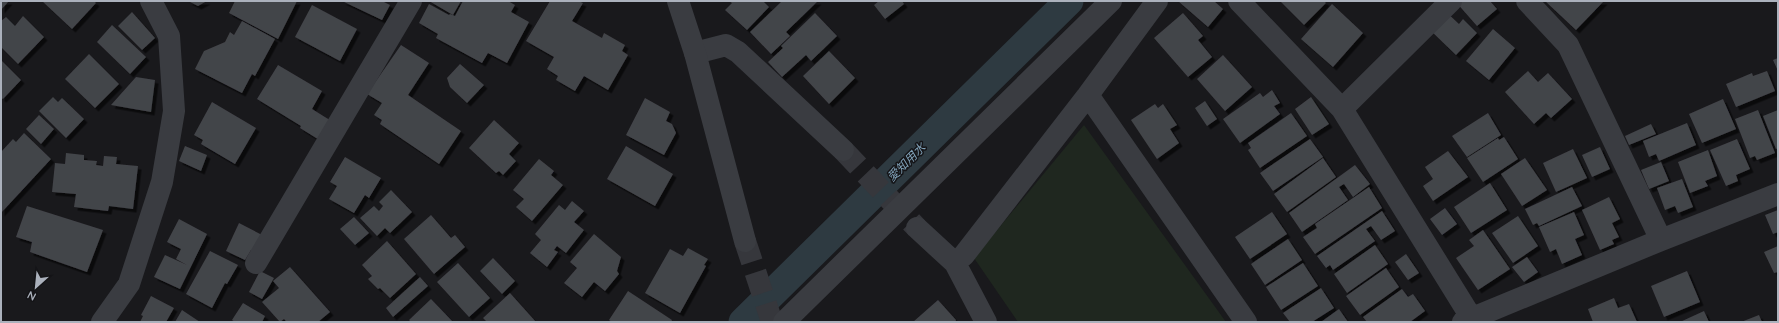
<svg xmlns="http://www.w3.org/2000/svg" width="1779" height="323" font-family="Quicksand,'Noto Sans JP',sans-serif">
  <defs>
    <filter id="shadow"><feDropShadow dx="3.5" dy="3.5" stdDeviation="0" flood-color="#0009"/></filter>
  </defs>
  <rect width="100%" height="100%" fill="#19191c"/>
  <path fill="#1f271f" d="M1084,125L1226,322H1018L974,258Z"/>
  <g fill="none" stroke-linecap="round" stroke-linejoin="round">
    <path stroke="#2e3a41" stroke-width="29" d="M743,322L1069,1"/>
  </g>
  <path fill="#434449" filter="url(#shadow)" d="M1,1H9L1,10Z
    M42,1H94L96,3L72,29Z
    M188,1H207L198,6Z
    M235,1H297L278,39L229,13Z
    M342,1H382L390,5L382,20Z
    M429,1H461L453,15Z
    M463,1H508L515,5L511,12L529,22L507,63L488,53L482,63L436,38L438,34L419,23L429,4L449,15L450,14L455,16Z
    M550,1H578L583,3L572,21L602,38L604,33L625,45L622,51L628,55L608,90L584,76L575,91L556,80L558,76L547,69L554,57L526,41Z
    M729,1H763L769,7L747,30L725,10L732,3Z
    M782,1H818L786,32L790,36L771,54L750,32Z
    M879,1H902L904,4L885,19L874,5Z
    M1178,1H1214L1223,9L1208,27Z
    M1280,1H1324L1326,3L1304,25Z
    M1455,1H1490L1497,9L1477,26Z
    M1545,1H1604L1576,30Z
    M1332,4L1363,33L1333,67L1301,39Z
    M312,5L357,29L340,61L295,37Z
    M1444,10L1459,24L1463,19L1477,33L1456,55L1428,28Z
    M132,12L155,38L142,50L118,26Z
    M815,13L837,36L811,61L806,55L782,77L768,62L783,48L781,46Z
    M1183,13L1203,36L1198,40L1212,57L1188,77L1154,38Z
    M23,16L44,37L18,64L1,47V21L6,17L15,26Z
    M242,21L275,39L255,76L252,74L242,93L195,69L204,51L225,42L230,32L234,35Z
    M112,25L146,57L130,74L97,42Z
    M1493,29L1515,48L1489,80L1466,61Z
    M401,45L429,63L408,95L461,131L439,164L380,124L382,120L374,115L382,103L367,94Z
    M829,51L855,78L829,104L803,76Z
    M89,54L119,84L95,108L65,79Z
    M1223,55L1252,87L1225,111L1197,79Z
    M1778,58V71L1773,60Z
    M1,60L21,80L3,99L1,98Z
    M460,64L484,85L467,103L450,87L447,78Z
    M278,65L322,91L312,109L333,122L321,141L300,128L301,126L257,99Z
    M1528,71L1538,82L1548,73L1572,99L1551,118L1546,113L1534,124L1505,92Z
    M1767,71L1775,91L1736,107L1726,84L1752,73L1753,76Z
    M136,77L155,80L151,112L111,105Z
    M1272,90L1280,103L1274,106L1280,114L1240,143L1223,119L1260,93L1263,97Z
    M53,97L58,102L62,98L84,119L66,138L39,111Z
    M1311,97L1329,124L1312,135L1295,109Z
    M645,98L670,112L666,121L672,124L676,133L664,155L626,135Z
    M1723,99L1736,129L1702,143L1689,114Z
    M1205,101L1217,119L1207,126L1195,108Z
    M212,102L256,128L235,164L201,144L203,140L194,135Z
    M1155,104L1158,108L1163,104L1177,125L1170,129L1179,143L1157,159L1131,120Z
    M1758,110L1775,153L1757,160L1755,156L1750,158L1735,119Z
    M1778,110V148L1776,149L1763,116Z
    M1291,113L1307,136L1260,168L1248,150L1251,148L1248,143Z
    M1488,113L1501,135L1467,157L1452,136Z
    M39,115L54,129L41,144L26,129Z
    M494,120L519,143L509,154L516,161L503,175L499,171L496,173L469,148Z
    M1687,123L1696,145L1659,161L1656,154L1649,157L1643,141Z
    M1651,124L1656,134L1629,145L1625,136Z
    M24,133L51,159L1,213V152L13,139L16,142Z
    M1504,137L1518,159L1483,182L1467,158L1498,138L1499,140Z
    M1310,139L1323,157L1273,191L1260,173Z
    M1737,139L1750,169L1736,175L1738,181L1726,186L1710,150Z
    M185,146L207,155L201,171L179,161Z
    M626,146L673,174L655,206L607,179Z
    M1600,147L1610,169L1592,177L1582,155Z
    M1573,149L1587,178L1556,192L1543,163Z
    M1708,150L1717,176L1705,181L1708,186L1690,193L1678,162Z
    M1448,151L1468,177L1433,201L1423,186L1433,179L1425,167Z
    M66,153L84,155V160L97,161L96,165L103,166L104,156L117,157L116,164L138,166L133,209L109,206L108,211L74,207L76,194L52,192L55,163L65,164Z
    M345,157L381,178L369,198L365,195L354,213L329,199L337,186L330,182Z
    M1323,158L1336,177L1287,212L1274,194Z
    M1525,158L1547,190L1522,206L1501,174Z
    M539,159L554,171L551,175L563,185L532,221L516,207L524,199L513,190Z
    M1661,162L1669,181L1649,189L1641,170Z
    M1355,165L1370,184L1353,197L1344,184L1339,187L1348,200L1302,232L1289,213Z
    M1682,179L1693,207L1678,213L1675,206L1665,210L1657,188Z
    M1490,183L1507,210L1471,233L1454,207Z
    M1369,187L1382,208L1315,254L1303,237L1317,228L1315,224Z
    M1572,187L1582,206L1539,226L1537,223L1533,225L1525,209Z
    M391,190L412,212L390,233L385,228L377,236L360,218L374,206L379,211L383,206L379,202Z
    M1609,197L1620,219L1612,223L1619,237L1612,240L1614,244L1600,250L1582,210Z
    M572,201L584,211L574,222L584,230L566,253L557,246L554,250L558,252L547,267L530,253L541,240L535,234L559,205L565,210Z
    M27,206L103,230L87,272L30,252L32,242L16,237Z
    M1445,208L1457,224L1442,235L1430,219Z
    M1778,210V232L1773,234L1765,215Z
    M1382,211L1395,231L1381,240L1371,226L1366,229L1375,241L1333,270L1330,265L1326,268L1317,256Z
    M1272,212L1287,234L1250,259L1235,237Z
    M1574,212L1584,235L1575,239L1582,255L1562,264L1556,249L1550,252L1539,227Z
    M431,215L451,238L455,235L465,247L434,274L404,239Z
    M1518,216L1538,246L1513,263L1492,233Z
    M354,217L369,233L355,245L340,229Z
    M179,219L207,234L180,289L154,277L165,255L187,265L176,259L181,249L167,242Z
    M239,223L262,235L254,251L251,250L245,260L226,251Z
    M1483,230L1510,269L1478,290L1456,258L1474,246L1469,240Z
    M594,234L621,257L617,271L619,274L605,291L594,282L582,297L564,283L577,268L570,262Z
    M1288,239L1302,260L1265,285L1251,264Z
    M387,241L416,274L390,298L380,288L378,289L368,279L372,276L362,265Z
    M1375,245L1388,264L1347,293L1334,274Z
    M1778,246V272L1774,273L1764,252Z
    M688,248L708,259L704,265L706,266L680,313L645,293L670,249L683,256Z
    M210,251L238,265L227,284L225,283L212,308L186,294Z
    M1406,254L1419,273L1408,280L1395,262Z
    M1527,257L1538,272L1524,282L1512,267Z
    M493,258L515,281L502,294L480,271Z
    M458,263L490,298L469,317L437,282Z
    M1303,263L1318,286L1281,310L1266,287Z
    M290,267L330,312L318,322H287L284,319L280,322L262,302L279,288L273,281Z
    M1386,268L1399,287L1360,315L1346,296Z
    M260,271L274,278L262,299L249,292Z
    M1687,271L1700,302L1664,317L1651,286Z
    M420,277L428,286L393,317L386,308Z
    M1321,288L1334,308L1312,322H1290L1283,313Z
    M1402,289L1408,297L1413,294L1425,311L1410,322H1367L1363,317Z
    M628,291L672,320L671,322H612L609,320Z
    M510,293L536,322H487L483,318Z
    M151,296L174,308L166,322H140L143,316L141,315Z
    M1614,298L1618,308L1629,304L1637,322H1593L1588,309Z
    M431,299L453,322H411L409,320Z
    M938,300L956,320L955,322H913Z
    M243,303L265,316L262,322H235L232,320Z
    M1339,309L1348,322H1321Z
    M182,310L200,322H175Z
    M1704,311L1709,322H1680Z
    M1759,315L1762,322H1741Z"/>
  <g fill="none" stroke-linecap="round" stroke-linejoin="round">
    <path stroke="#36373c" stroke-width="22" stroke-dasharray="22 11" stroke-linecap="butt" d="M843,150L917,228"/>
    <path stroke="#36373c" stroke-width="22" stroke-dasharray="22 11" stroke-linecap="butt" d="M745,241L772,322"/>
    <path stroke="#3a3c41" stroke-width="22" d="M1239,1L1342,109L1474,322
      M1527,1L1568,45L1661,240
      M695,53L726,45L738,52L843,150
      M1088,95L1246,322
      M1342,109L1451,1
      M917,228L955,263L986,322
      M256,263L411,1
      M955,263L964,255L1088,95L1157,1
      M102,322L129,284L162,182L174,111L169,36L151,1
      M784,322L1111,1
      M1463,322L1661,240L1778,194"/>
    <path stroke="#3a3c41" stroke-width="22" d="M678,1L695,53L745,241"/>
  </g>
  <g text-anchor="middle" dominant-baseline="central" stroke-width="3" stroke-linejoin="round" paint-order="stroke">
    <g font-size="12" font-style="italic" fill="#81a2b8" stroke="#141417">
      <text transform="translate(906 162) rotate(-45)">愛知用水</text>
    </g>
  </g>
  <rect width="1779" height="323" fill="none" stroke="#abb1bc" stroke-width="4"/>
  <g transform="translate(36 287) rotate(207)" stroke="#141417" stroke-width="3" paint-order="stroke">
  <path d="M0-3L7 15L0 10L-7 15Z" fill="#abb1bc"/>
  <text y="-6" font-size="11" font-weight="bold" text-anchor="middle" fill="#abb1bc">N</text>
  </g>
</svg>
